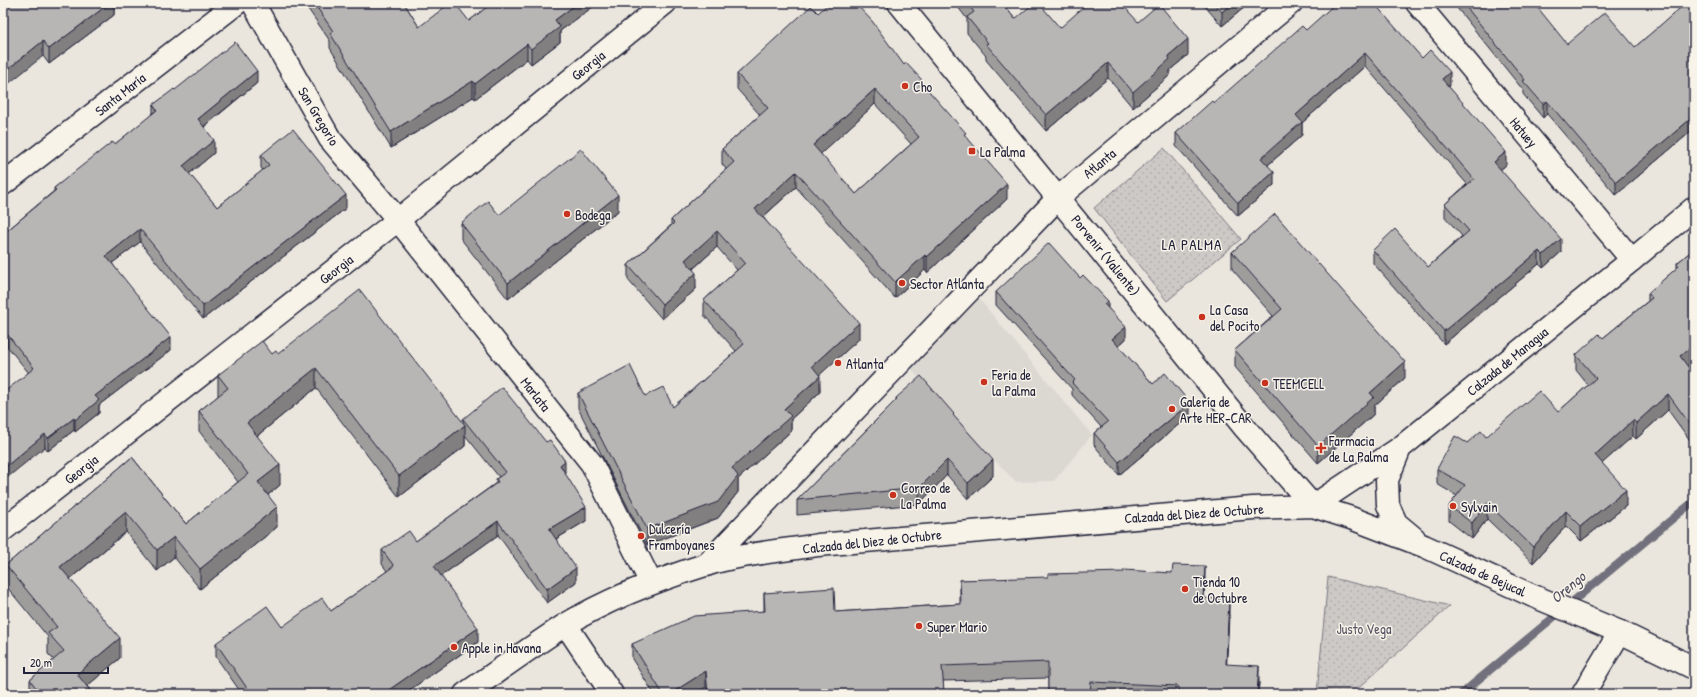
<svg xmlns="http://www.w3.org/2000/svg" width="1697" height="697" font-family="'Patrick Hand',sans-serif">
  <defs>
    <pattern id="park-dots" width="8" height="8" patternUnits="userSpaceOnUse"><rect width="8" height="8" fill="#cdc9c6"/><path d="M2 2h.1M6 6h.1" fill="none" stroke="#b0acab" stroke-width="1.8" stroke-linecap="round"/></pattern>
  </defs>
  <rect width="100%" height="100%" fill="#eae6de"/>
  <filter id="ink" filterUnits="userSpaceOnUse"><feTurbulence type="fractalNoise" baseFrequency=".025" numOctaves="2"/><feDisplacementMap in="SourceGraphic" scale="8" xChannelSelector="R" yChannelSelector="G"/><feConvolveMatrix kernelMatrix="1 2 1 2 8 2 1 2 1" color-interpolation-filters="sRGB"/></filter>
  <g filter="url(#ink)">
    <path fill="#dbd8d2" d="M975,294L1092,435L1054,481L1016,482L931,395L911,368Z"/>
    <path fill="url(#park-dots)" stroke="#787680" d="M1164,148L1241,239L1167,301L1094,208Z
      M1328,577L1450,606L1352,694H1317Z"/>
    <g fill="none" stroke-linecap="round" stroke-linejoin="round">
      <path stroke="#716f7b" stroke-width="8" d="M1461,694L1694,501"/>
      <defs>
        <path id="minor" d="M1417,3L1632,260
          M3,184L237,3
          M3,530L398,220L665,3
          M706,565L1059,197L1291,3
          M566,625L612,694
          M1583,694L1620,632"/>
        <path id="tertiary" d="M253,3L330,139L398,220L592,464L651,583"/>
        <path id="primary" d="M899,3L1245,428L1313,506
          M1400,448L1387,480L1388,505L1396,523L1414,538
          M1313,506L1400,448L1632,260L1694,208
          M465,694C498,671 531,647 565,625C608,599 657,580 705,565C741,554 781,551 818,545L1253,508L1313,506L1351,518L1424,546L1531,595L1620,632L1694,668"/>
      </defs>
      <use href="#minor" stroke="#22223b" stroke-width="25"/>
      <use href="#tertiary" stroke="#22223b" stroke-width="25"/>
      <use href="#primary" stroke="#22223b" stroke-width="25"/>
      <use href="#minor" stroke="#f7f3e8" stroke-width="22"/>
      <use href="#tertiary" stroke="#f7f3e8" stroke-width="22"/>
      <use href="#primary" stroke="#f7f3e8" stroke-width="22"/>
    </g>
    <path fill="#9e9d9c" stroke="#22223b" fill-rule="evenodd" d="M3,3H114V15L49,64Z
      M304,3H404L419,27L469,21L492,3H598L560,31V42L531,64L527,59L475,99L473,97L391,148L330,48V41Z
      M955,3H1002L1015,19L1060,28L1138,22L1188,55L1170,70V75L1133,108L1108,78L1046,131L986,60V56L967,33V19Z
      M1202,3H1246V6L1222,26Z
      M1453,3H1501L1502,4L1567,44L1635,47L1680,9L1675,3H1694V129L1616,195L1547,114L1543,118L1523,94V90Z
      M818,13L904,65L922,83L966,137L1007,199L927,273L925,270L895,298L796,187L763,217L859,339L819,375L820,392L791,419V431L738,479V492L718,518L647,545L578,408V393L645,396L673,407L736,351L704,315V300L737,270L717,247L693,269L696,289L662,319L628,280V265L671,225V220L726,169L722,164V149L760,115L737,89V74ZM875,104L911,144L856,194L820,154Z
      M1306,30L1422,58L1450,85L1449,87L1506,165L1500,170L1561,252L1543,268L1539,264L1444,344L1373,263V250L1428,267L1462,236L1445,217V204L1467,184L1365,66L1302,123V135L1268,165L1274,185L1238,216L1176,146V133Z
      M257,83L204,127L214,153L189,174L217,207L263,170L261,168V155L346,208L203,319L140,242L112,263L171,350L99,405V413L75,432L74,430L48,451L45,447L28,372L7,346L3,234L54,191V188L115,144L153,114V105L175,90Z
      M618,211L508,299L461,239V223Z
      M1694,249V360L1687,366L1694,375L1692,443L1668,410L1636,439L1633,436L1602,463L1626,506L1581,541L1566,526L1533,563L1487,519L1472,539L1449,521V506L1457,496L1437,484V469L1467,443L1486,437L1558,412L1588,385L1576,370V355L1603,338L1648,301V293L1677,268V263Z
      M1232,252L1405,378L1374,406V414L1318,463L1235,367V350L1273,316L1232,269Z
      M996,292L1108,308L1126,339L1118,346L1153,384L1190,415L1119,475L1094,445V433L1101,427L1072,395V389L996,305Z
      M272,354H278L463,423V419L565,473L586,521L556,539L576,582L547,603L498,535L441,576L478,642L404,694H242L216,657V643L282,627L331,611L387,571L382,564V550L416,541L496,483V479L499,477L465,435V446L399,497L316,388L257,436L280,485L268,495L277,527L200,589L174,557L157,571L126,532L70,579L120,658L87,686L93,694H30V680L54,660L48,654V637L6,586V565L132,457L186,524L238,482L199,431V411L218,396V375Z
      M896,398L954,417L993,476L968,499L947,475L919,504L797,515V500L896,400Z
      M960,580L1205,582L1204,598L1229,615L1226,664L1259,682L1258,694H1048V678L943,681L944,694H707L706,687L694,694H654L632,659V644L764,611V593L835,612L960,604Z"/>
    <path fill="#817f7f" stroke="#22223b" d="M110,3H114V15L49,64V49Z
      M578,3H598L560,31V42L531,64V49L555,20Z
      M1232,3H1246V6L1222,26V12Z
      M1188,39V55L1170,70V75L1133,108V92L1168,56Z
      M43,41V56L3,88V73Z
      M527,44V59L475,99V84Z
      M1365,53V66L1302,123V135L1261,171V158L1296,115Z
      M1108,63V78L1046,131V115Z
      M257,71V83L198,131V119Z
      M1450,72V85L1442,92V79Z
      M473,81V97L391,148V132Z
      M875,89V104L813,161V145Z
      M1547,101V114L1543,118V104Z
      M1694,116V129L1616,195V182Z
      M214,140V153L183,179V166Z
      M1506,152V165L1494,175V162Z
      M796,172V187L755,224V209Z
      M1274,172V185L1238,216V203Z
      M1007,184V199L927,273V257Z
      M346,195V208L203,319V306Z
      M618,195V211L508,299V283Z
      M140,229V242L106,268V256Z
      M717,231V247L685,276V260Z
      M1561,239V252L1543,268V255Z
      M1539,251V264L1444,344V331Z
      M925,255V270L895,298V282Z
      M696,273V289L662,319V304Z
      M1108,301V313L1104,304Z
      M859,323V339L812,382V366Z
      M1126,327V339L1112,351V339Z
      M7,334V346L3,349V337Z
      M171,337V350L99,405V413L75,432V420L95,396Z
      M1694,344V360L1680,372V356Z
      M1405,362V378L1374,406V414L1318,463V446L1370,393Z
      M316,368V388L247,444V423Z
      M820,376V392L791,419V431L738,479V492L718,518L647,545V529L784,409Z
      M1668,394V410L1636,439V423Z
      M1190,403V415L1119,475V462Z
      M74,418V430L48,451V438Z
      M1633,420V436L1595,470V455Z
      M465,425V446L399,497V476Z
      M1694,426V442L1692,443V427Z
      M45,434V447L3,481V469Z
      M947,460V475L919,504V488Z
      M993,460V476L968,499V483Z
      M565,461V475L560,465Z
      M280,465V485L258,503V482Z
      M1626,490V506L1581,541V526Z
      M1487,503V519L1472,539V523Z
      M277,507V527L200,589V569Z
      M586,507V521L549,543V529Z
      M1566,511V526L1533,563V547Z
      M126,512V532L60,587V567Z
      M498,521V535L434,581V566Z
      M174,537V557L157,571V550Z
      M1205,566V582L1203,614V598Z
      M576,568V582L547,603V589Z
      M1229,599V615L1226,679V664Z
      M478,628V642L404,694H383Z
      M120,638V658L78,694L77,674Z
      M1259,666V682L1258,694H1257Z
      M706,671V687L694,694H670Z"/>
    <path fill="#b8b6b5" stroke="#22223b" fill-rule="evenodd" d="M3,3H110L49,49L43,41L3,73Z
      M314,3H404L419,27L450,3H455L469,21L492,3H578L555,20L560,27L531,49L527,44L475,84L473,81L391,132L330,33L333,31Z
      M829,3H855L872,21L904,65L906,63L922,80L920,81L966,133L964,134L1007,184L927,257L925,255L895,282L796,172L755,209L859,323L812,366L820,376L784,409L791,416L732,468L738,476L718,502L647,529L578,393L630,365L645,396L663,387L673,407L744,344L704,300L745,263L717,231L685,260L696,273L662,304L628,265L674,223L671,220L734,162L722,149L768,108L737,74L811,6L818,13ZM875,89L919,137L856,194L813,145Z
      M967,3H1002L1015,19L1034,3H1039L1060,28L1088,3H1121L1138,22L1159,4L1188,39L1168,56L1170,59L1133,92L1108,63L1046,115L986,44L988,43L967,17L974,12Z
      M1214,3H1232L1222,12Z
      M1336,3H1374L1422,58L1430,50L1450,72L1442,79L1506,152L1494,162L1561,239L1543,255L1539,251L1444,331L1373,250L1395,229L1428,267L1469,231L1445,204L1474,179L1365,53L1296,115L1302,122L1261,158L1274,172L1238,203L1176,133L1212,101L1214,103L1302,26L1306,30Z
      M1463,3H1501L1502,4L1504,3H1534L1567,44L1605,12L1635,47L1686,3H1694V116L1616,182L1547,101L1543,104L1523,81L1525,80Z
      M235,42L257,71L198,119L214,140L183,166L217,207L269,165L261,155L293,129L346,195L203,306L140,229L106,256L171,337L95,396L99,400L75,420L74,418L48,438L45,434L3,469V393L34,368L7,334L3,337V234L56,190L54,188L112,142L115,144L157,110L153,105L174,89L175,90Z
      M581,149L618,195L508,283L461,223L488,201L499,215Z
      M1275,214L1405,362L1370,393L1374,397L1318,446L1235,350L1282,309L1232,252Z
      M1049,243L1080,278L1083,275L1108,301L1104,304L1126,327L1112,339L1153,384L1165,373L1190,403L1119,462L1094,433L1108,422L1072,383L1075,380L1053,356L996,292Z
      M1694,249V344L1680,356L1694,375V426L1692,427L1668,394L1636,423L1633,420L1595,455L1626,490L1581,526L1566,511L1533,547L1487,503L1472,523L1449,506L1465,485L1437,469L1455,436L1467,443L1481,431L1486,437L1539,391L1558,412L1596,378L1576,355L1599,334L1603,338L1652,298L1648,293L1679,266L1677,263Z
      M360,290L465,425L399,476L316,368L247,423L280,465L258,482L277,507L200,569L174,537L157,550L126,512L60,567L120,638L77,674L93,694H41L30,680L64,651L48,633L57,627L6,565L132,457L186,524L248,474L199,411L228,388L218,375L262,341L272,354L276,351L278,354Z
      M921,376L954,414L953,415L993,460L968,483L947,460L919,488L797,500L897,399L896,398Z
      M502,387L546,442L550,440L565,461L560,465L586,507L549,529L576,568L547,589L498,521L434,566L478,628L383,694H251L216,643L267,606L282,627L322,598L331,611L394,566L382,550L409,531L416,541L498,482L496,479L506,472L463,419Z
      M1173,565L1205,566L1203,598L1229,599L1226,664L1259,666L1257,694H1178V686L1091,682L1090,694H1048V662L942,666L944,692L910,694H708L706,671L670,694H663L632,644L694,616L765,611L764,593L834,588L835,612L961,604L960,580L1048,577V574L1124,572V570L1172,573Z"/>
  </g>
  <g fill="#c8321e" stroke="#f7f3e8" stroke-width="1.5">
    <circle cx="905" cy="86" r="4"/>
    <rect x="968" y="147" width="8" height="8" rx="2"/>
    <circle cx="567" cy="214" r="4"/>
    <circle cx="902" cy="283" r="4"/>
    <circle cx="1202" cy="317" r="4"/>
    <circle cx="838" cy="363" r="4"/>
    <circle cx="984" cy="382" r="4"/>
    <circle cx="1265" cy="383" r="4"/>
    <circle cx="1172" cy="409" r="4"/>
    <path d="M1319 442h4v4h4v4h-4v4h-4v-4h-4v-4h4z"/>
    <circle cx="893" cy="495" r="4"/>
    <circle cx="1453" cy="506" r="4"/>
    <circle cx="641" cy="536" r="4"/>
    <circle cx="1185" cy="589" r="4"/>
    <circle cx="919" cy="626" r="4"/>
    <circle cx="454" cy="647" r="4"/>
  </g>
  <g text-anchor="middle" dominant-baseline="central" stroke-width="3" stroke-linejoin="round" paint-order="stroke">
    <g font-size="14" fill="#22223b" stroke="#f7f3e8">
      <text transform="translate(588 65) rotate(-39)">Georgia</text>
      <text transform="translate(120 94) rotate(-38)">Santa María</text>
      <text transform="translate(319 116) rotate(59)">San Gregorio</text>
      <text transform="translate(1524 132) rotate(50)">Hatuey</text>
      <text transform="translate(1099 163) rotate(-40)">Atlanta</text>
      <text transform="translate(1106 255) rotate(51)">Porvenir (Valiente)</text>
      <text transform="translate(336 269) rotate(-38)">Georgia</text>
      <text transform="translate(1507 361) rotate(-39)">Calzada de Managua</text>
      <text transform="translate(536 394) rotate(52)">Marlata</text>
      <text transform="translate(81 469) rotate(-38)">Georgia</text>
      <text transform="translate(1194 513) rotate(-4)">Calzada del Diez de Octubre</text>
      <text transform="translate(872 541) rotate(-6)">Calzada del Diez de Octubre</text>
      <text transform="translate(1483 573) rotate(24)">Calzada de Bejucal</text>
    </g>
    <g font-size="14" fill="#22223b" stroke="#f7f3e8" text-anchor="start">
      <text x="913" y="86">Cho</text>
      <text x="980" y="151">La Palma</text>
      <text x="575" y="214">Bodega</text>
      <text x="910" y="283">Sector Atlanta</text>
      <text x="1210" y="309">La Casa<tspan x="1210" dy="16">del Pocito</tspan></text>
      <text x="846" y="363">Atlanta</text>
      <text x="992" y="374">Feria de<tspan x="992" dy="16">la Palma</tspan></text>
      <text x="1273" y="383">TEEMCELL</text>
      <text x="1180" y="401">Galería de<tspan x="1180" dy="16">Arte HER-CAR</tspan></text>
      <text x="1329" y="440">Farmacia<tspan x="1329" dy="16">de La Palma</tspan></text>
      <text x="901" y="487">Correo de<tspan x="901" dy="16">La Palma</tspan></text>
      <text x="1461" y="506">Sylvain</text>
      <text x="649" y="528">Dulcería<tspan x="649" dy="16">Framboyanes</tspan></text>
      <text x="1193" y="581">Tienda 10<tspan x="1193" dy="16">de Octubre</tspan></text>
      <text x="927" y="626">Super Mario</text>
      <text x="462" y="647">Apple in Havana</text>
    </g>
    <g font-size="14" fill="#555465" stroke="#f7f3e8">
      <text x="1364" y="628">Justo Vega</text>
    </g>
    <g font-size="15" letter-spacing="1" fill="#22223b" stroke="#f7f3e8">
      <text x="1192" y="244">LA PALMA</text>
    </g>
    <g font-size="15" font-style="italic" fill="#504f60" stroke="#f7f3e8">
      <text transform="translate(1568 587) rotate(-40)">Orengo</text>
    </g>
  </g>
  <rect width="1697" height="697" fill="none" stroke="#f7f3e8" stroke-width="16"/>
  <rect x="8" y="8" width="1681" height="681" fill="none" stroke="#22223b" stroke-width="1.5" filter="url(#ink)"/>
  <path d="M24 667v6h84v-6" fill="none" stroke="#22223b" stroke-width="2"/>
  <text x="30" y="667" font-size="12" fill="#22223b" stroke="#f7f3e8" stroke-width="3" paint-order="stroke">20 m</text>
</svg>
